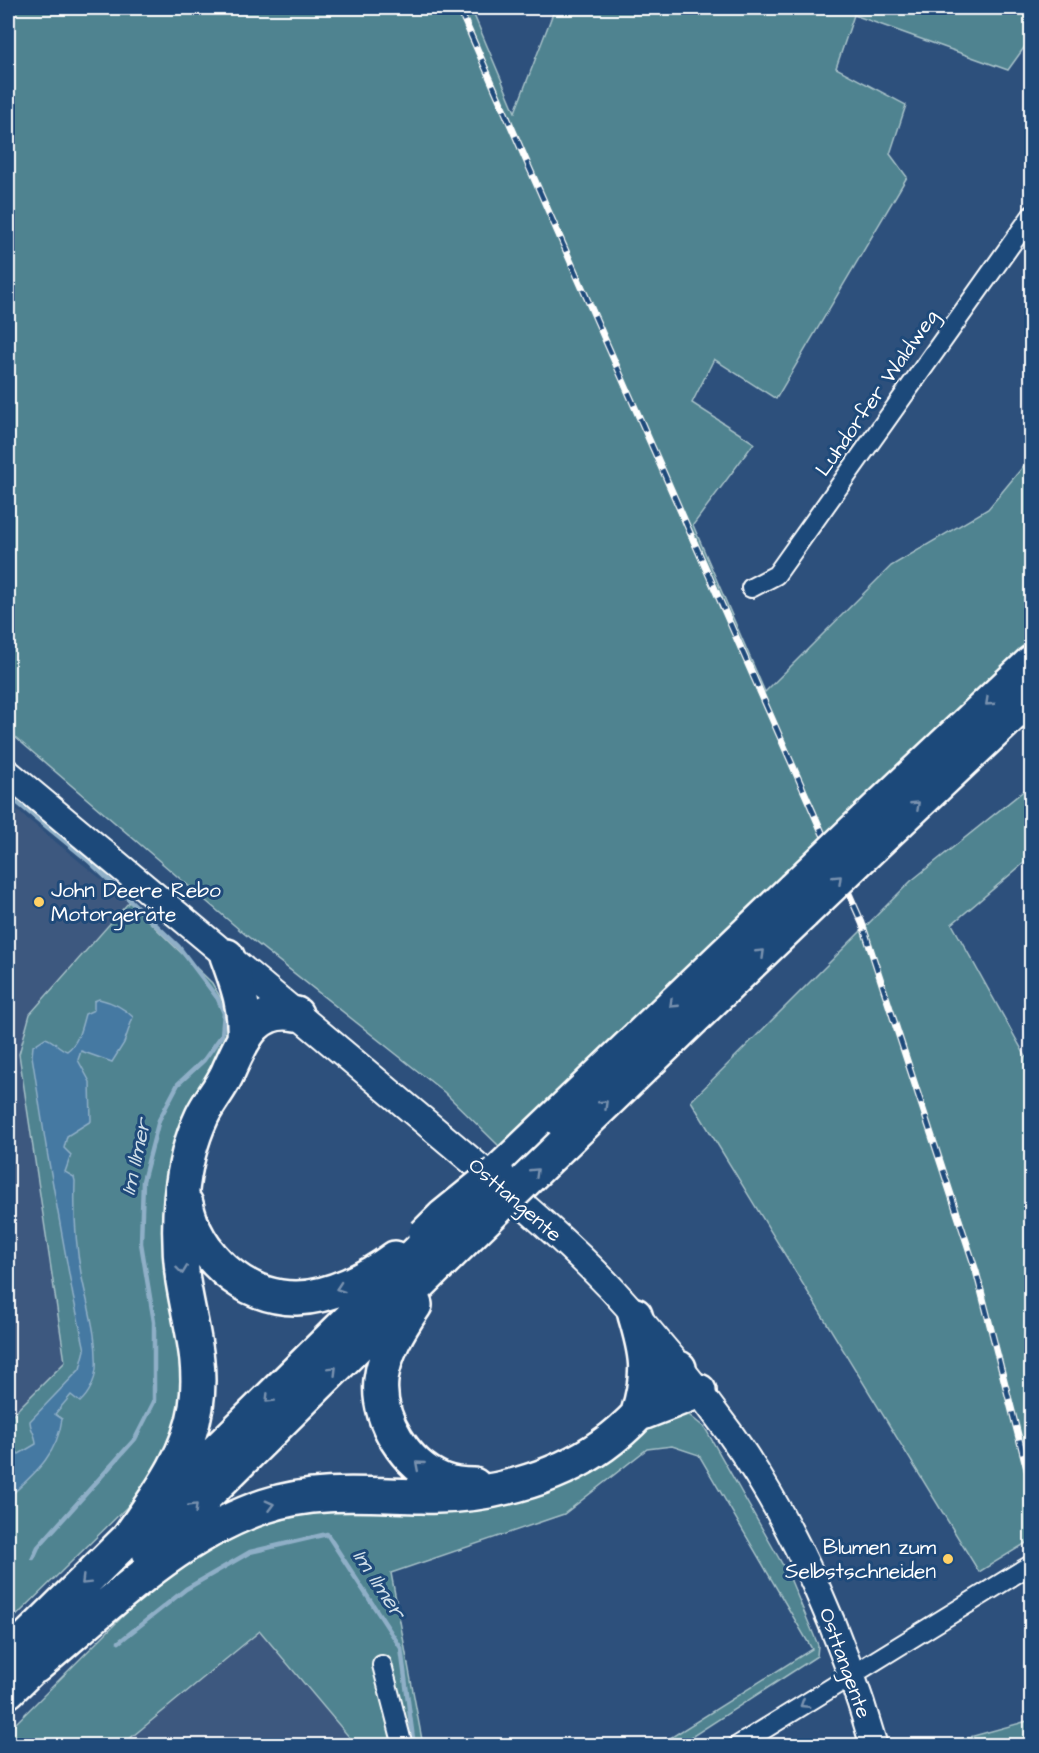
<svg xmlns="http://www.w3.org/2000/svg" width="1039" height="1753" font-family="'Architects Daughter',sans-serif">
  <rect width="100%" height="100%" fill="#2d507c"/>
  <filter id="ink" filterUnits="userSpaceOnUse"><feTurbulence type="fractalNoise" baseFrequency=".0167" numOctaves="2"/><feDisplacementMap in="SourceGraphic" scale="12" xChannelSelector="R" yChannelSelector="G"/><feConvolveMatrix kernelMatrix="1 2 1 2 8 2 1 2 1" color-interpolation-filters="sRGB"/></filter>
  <g filter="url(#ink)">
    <path fill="#3d587f" d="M8,803L129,902L30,1014L19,1054L65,1362L8,1419Z
      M260,1631L350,1738L352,1745L122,1746Z"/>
    <path fill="#4f8390" stroke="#a7c1c8" stroke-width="1.5" d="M8,8H471L515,112L555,8H1031V38L1008,70L854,15L836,68L906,105L890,154L907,177L776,399L714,359L692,403L754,443L693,525L765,692L891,566L988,509L1031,457V644L500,1147L444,1092L241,931L8,731Z
      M1031,785V857L952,924L1031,1066V1540L979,1572L691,1101L911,881Z
      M129,902L212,983L230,1014L226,1044L192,1103L169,1163L163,1218L187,1367L182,1413L161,1467L126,1508L8,1624V1419L65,1362L19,1054L30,1014Z
      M689,1415L705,1428L789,1576L818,1645L817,1656L679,1745H659L812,1649L699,1455L672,1446L647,1449L564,1514L391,1573L423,1745H352L350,1738L260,1631L122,1745L8,1746V1731L166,1573L265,1513L430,1502L672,1416Z
      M1031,1720V1745H941Z"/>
    <path fill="#4579a2" stroke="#8fafc7" stroke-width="1.5" d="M99,999C112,1002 123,1007 133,1017L124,1043L112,1062L81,1051L78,1060L90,1082L91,1121L67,1136L64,1148L71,1155L65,1172L74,1177L75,1181C74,1212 75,1242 81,1273C87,1304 98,1337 96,1369C95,1381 89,1394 80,1402L71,1395L55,1414L62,1419C57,1456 34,1474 8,1498V1443L19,1454L36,1444C36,1434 30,1430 30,1421L80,1369L85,1350L73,1296L46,1146L32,1056L33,1046L45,1038C54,1040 58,1048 67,1051C79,1042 81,1028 85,1014L94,1010V1001Z"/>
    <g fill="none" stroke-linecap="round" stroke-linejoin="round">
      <path stroke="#8fafc7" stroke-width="4.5" d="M8,795L90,862L179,947L218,999L224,1013L222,1035L204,1060L178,1084L159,1120L143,1181L141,1243L154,1322V1402L135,1439L38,1547L33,1558
        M119,1642L186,1589L250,1552L327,1534L401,1648L414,1746"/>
      <defs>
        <path id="street" d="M751,588L776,575L1032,215
          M382,1665L403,1746
          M737,1746L1032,1564"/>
        <path id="secondary" d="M8,773C117,864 226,955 335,1046C381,1085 427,1123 473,1162C520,1202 568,1243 611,1288C653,1333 693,1382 729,1432C795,1524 843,1638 874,1746"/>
        <path id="highway" d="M864,821L1032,662
          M874,845L1032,696
          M227,956C238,986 246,1008 244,1040
          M562,1145L803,913
          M497,1173L793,889
          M186,1204C196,1255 244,1299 297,1298C331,1297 368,1278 395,1258
          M415,1305C400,1327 384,1353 381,1380C377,1420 406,1465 442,1480C452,1484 463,1485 474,1485
          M635,1315C647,1355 650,1373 638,1413
          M642,1413L699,1391
          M127,1540C155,1499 188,1458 196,1407C203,1362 190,1325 183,1281C176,1228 179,1165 202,1116C209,1101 221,1088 228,1072C242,1041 255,1006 296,1014
          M149,1552L448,1256
          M8,1657L430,1240
          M33,1666H36C105,1608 178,1535 265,1506C315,1489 370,1495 422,1496C483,1498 553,1481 603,1445C633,1424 656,1395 679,1368
          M8,1691L48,1652"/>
      </defs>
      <use href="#street" stroke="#fff" stroke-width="22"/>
      <use href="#secondary" stroke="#fff" stroke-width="30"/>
      <use href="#highway" stroke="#fff" stroke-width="38"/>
      <use href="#street" stroke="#1f4a7a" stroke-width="18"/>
      <use href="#secondary" stroke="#1f4a7a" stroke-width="26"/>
      <use href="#highway" stroke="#1f4a7a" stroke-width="33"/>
      <defs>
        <path id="rail" d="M459,8L862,923L976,1271L1032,1489"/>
      </defs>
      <use href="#rail" stroke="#fff" stroke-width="7"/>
      <use href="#rail" stroke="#1f4a7a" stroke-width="4.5" stroke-dasharray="14" stroke-linecap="butt"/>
      <defs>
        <path id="highway-bridge" d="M793,889L864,821
          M803,913L874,845
          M425,1235L444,1216L497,1173
          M448,1256L562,1145"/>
      </defs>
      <use href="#highway-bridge" stroke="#fff" stroke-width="38" stroke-linecap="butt"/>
      <use href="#highway-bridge" stroke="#1f4a7a" stroke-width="33"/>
    </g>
    <defs><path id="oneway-chevron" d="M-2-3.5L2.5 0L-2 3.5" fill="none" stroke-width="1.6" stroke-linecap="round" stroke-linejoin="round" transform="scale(1.5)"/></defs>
    <g stroke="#7992af">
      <use href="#oneway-chevron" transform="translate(989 702) rotate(137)"/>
      <use href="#oneway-chevron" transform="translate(916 805) rotate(-43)"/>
      <use href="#oneway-chevron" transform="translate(838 879) rotate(-44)"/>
      <use href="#oneway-chevron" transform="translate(761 953) rotate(-44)"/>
      <use href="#oneway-chevron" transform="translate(673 1004) rotate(136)"/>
      <use href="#oneway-chevron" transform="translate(604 1104) rotate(-44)"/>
      <use href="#oneway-chevron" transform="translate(535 1172) rotate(-44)"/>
      <use href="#oneway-chevron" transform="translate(182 1270) rotate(83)"/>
      <use href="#oneway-chevron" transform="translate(340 1288) rotate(161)"/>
      <use href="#oneway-chevron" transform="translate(333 1370) rotate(-45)"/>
      <use href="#oneway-chevron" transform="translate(269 1399) rotate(135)"/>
      <use href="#oneway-chevron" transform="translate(419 1465) rotate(-139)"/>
      <use href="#oneway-chevron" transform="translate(270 1505) rotate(-15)"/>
      <use href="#oneway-chevron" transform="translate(194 1507) rotate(-45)"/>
      <use href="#oneway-chevron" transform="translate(85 1581) rotate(135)"/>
      <use href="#oneway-chevron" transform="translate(804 1704) rotate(148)"/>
    </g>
  </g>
  <g fill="#ffd166" stroke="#1f4a7a" stroke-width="2">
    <circle cx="39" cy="902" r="6"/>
    <circle cx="948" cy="1559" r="6"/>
  </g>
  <g text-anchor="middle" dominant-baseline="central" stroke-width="6" stroke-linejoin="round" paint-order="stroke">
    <g font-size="21" fill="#fff" stroke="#1f4a7a">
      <text transform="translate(877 393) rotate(-55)">Luhdorfer Waldweg</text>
      <text transform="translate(515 1200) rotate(41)">Osttangente</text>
      <text transform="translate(845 1663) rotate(70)">Osttangente</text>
    </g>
    <g font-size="21" fill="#fff" stroke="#1f4a7a" text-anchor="start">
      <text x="51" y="890">John Deere Rebo<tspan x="51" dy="24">Motorgeräte</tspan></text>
      <text x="936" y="1547" text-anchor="end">Blumen zum<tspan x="936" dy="24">Selbstschneiden</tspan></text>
    </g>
    <g font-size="22" font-style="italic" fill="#d0dee8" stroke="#1f4a7a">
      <text transform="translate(136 1157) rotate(-78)">Im Ilmer</text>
      <text transform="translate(379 1584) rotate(57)">Im Ilmer</text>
    </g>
  </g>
  <rect width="1039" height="1753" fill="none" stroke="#1f4a7a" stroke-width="30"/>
  <rect x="15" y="15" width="1009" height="1723" fill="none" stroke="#fff" stroke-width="2" filter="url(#ink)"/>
</svg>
